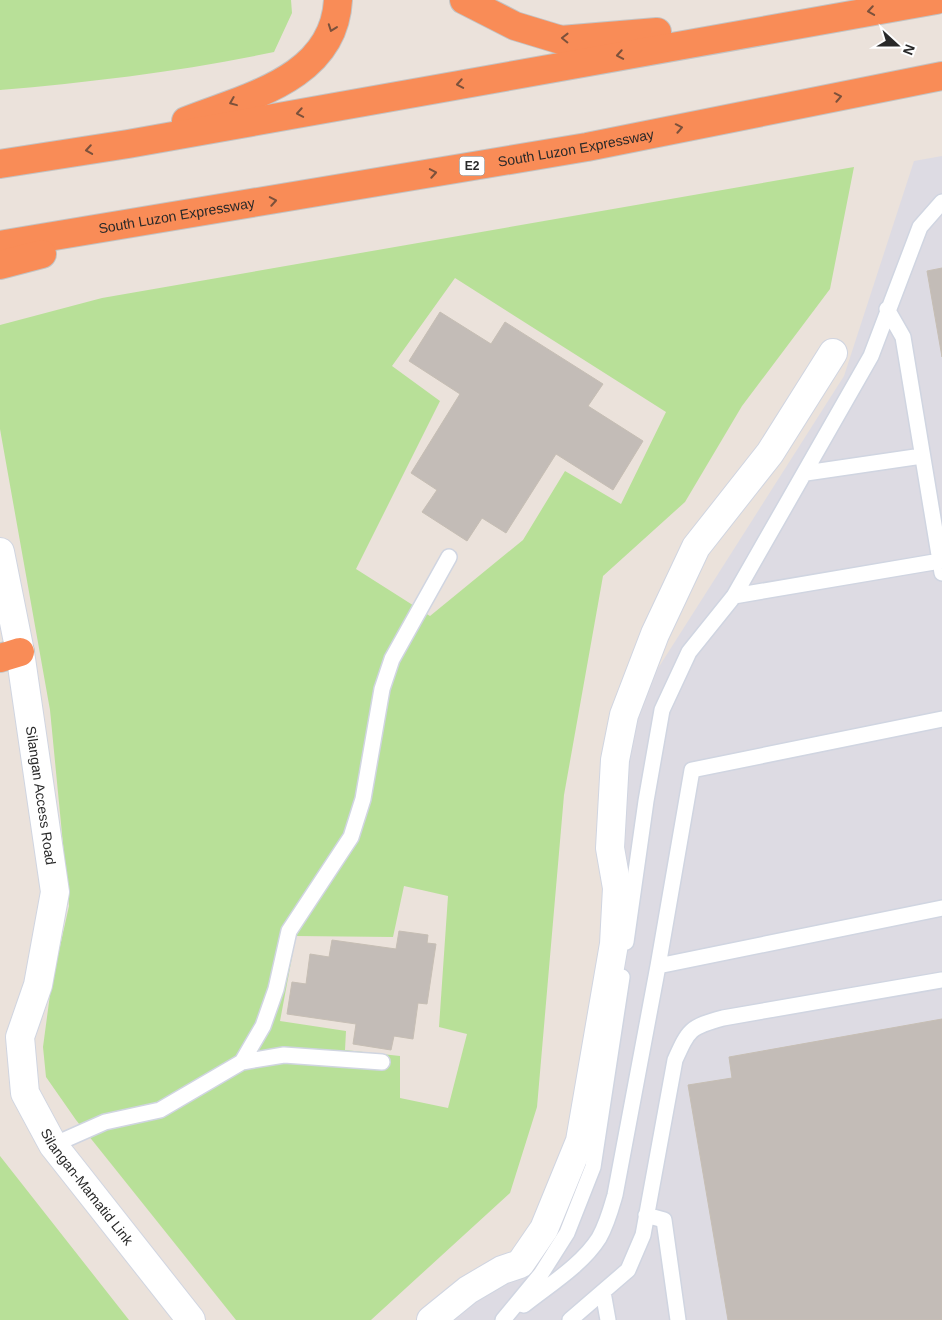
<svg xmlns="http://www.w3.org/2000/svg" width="942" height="1320" font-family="Arial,sans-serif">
  <rect width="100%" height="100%" fill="#ebe2db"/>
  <path fill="#dddbe3" d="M942,156V1320H449L493,1283L514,1281L548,1245L623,907L628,750L648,684L844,376L914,161Z"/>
  <path fill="#b8e098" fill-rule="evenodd" d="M0,0H291L292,13L274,52C183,71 93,82 0,90Z
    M854,167L830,289L742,406L685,502L603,576L564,795L537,1107L510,1193L371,1320H236L76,1120L46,1077L43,1047L51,987L69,906L50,710L0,429V325L102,298ZM455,278L666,412L621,504L565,471L523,540L430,616L356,569L440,401L392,366ZM404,886L448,896L439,1027L467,1034L448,1108L400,1098V1056L345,1050L346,1031L280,1021L296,936L393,937Z
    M0,1156L129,1320H0Z"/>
  <path fill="#c3bcb7" stroke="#c6beb4" d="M942,268V357L927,271Z
    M440,312L491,344L505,322L603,384L588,406L643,441L613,490L556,454L506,533L482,518L467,541L422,512L437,490L411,473L460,394L409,361Z
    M399,931L428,935L427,943L436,944L427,1004L418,1003L413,1039L394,1036L391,1050L353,1044L356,1024L287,1014L292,982L306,984L310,954L329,957L332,940L396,949Z
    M942,1019V1320H728L688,1085L732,1078L729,1057Z"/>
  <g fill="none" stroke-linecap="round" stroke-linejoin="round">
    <defs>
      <path id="service" d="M887,309L903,337L942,573
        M806,473L922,456
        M734,596L940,561
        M626,942L646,801L662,710L689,652L734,596L871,356L920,227L942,202
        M658,966L942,908
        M242,1062L263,1026L276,989L289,931L351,837L363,799L382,689L392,659L449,557
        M53,1145L105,1122L160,1110L242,1062L284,1055L382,1062
        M646,1215L664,1220L678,1320
        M603,1292L608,1320
        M524,1305C549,1285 582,1265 599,1238C607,1224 611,1209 615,1195L658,966L692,770L942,719
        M503,1320L541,1274L567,1233L593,1167L622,977
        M570,1320L628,1270L643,1235L675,1060C689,1029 690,1027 723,1018L942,980"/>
      <g id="minor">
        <path id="s1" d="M20,652L55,892L38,985L20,1037L25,1093L53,1145L191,1320"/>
        <path d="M431,1320L468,1290L502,1270L520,1264L544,1229L580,1141L614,944L617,888L610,848L615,760L624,715L655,634L696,547L770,453L833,353"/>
      </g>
      <path id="tertiary" d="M0,552L20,652"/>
      <g id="motorway">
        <path d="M464,0L515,26L561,40L657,32"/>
        <path d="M186,121C246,97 334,79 338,0"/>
        <path d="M0,164L128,144L936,0"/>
        <path id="s2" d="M0,245L587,147L942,76"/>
        <path d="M0,265L42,254"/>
        <path d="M0,658L20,652"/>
      </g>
    </defs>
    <use href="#service" stroke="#d0d5e1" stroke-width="18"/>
    <use href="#minor" stroke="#d0d5e1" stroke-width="30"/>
    <use href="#tertiary" stroke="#d0d5e1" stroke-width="30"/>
    <use href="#motorway" stroke="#c3c3c3" stroke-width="30"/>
    <use href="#service" stroke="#fff" stroke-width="15"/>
    <use href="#minor" stroke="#fff" stroke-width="28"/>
    <use href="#tertiary" stroke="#fff" stroke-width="28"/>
    <use href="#motorway" stroke="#f98c57" stroke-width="28"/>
  </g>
  <defs><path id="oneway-chevron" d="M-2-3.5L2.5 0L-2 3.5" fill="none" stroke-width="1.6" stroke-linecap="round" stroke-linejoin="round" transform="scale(1.25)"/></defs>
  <g stroke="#7c513b">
    <use href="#oneway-chevron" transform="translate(871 11) rotate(171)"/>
    <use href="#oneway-chevron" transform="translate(332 28) rotate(110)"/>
    <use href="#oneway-chevron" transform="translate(565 38) rotate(-179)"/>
    <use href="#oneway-chevron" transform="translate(620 55) rotate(170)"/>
    <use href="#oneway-chevron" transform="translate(460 84) rotate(170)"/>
    <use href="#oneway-chevron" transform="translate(838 97) rotate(-11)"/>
    <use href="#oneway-chevron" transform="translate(233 102) rotate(158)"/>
    <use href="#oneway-chevron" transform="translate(300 113) rotate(170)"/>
    <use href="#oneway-chevron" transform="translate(679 128) rotate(-11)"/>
    <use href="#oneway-chevron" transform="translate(89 150) rotate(171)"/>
    <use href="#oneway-chevron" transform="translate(433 173) rotate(-10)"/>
    <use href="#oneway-chevron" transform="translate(273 201) rotate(-10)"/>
  </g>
  <g text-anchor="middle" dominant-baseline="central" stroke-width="5" stroke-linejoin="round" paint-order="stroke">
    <rect fill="#fff" stroke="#696969" stroke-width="1" x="459.5" y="156.5" width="25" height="19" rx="4"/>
    <g font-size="12" font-weight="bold" fill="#292929">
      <text x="472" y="166">E2</text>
    </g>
    <g font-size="14" fill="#292929" stroke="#fff">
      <text stroke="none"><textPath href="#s2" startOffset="584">South Luzon Expressway</textPath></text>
      <text stroke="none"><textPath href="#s2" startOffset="179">South Luzon Expressway</textPath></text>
      <text stroke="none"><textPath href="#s1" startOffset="145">Silangan Access Road</textPath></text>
      <text stroke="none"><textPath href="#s1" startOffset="561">Silangan-Mamatid Link</textPath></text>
    </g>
  </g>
  <g transform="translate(897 45) rotate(111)" stroke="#ffffff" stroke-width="4" paint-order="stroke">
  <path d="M0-4L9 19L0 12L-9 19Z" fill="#292929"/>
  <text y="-8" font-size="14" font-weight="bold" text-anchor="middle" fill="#292929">N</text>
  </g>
</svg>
